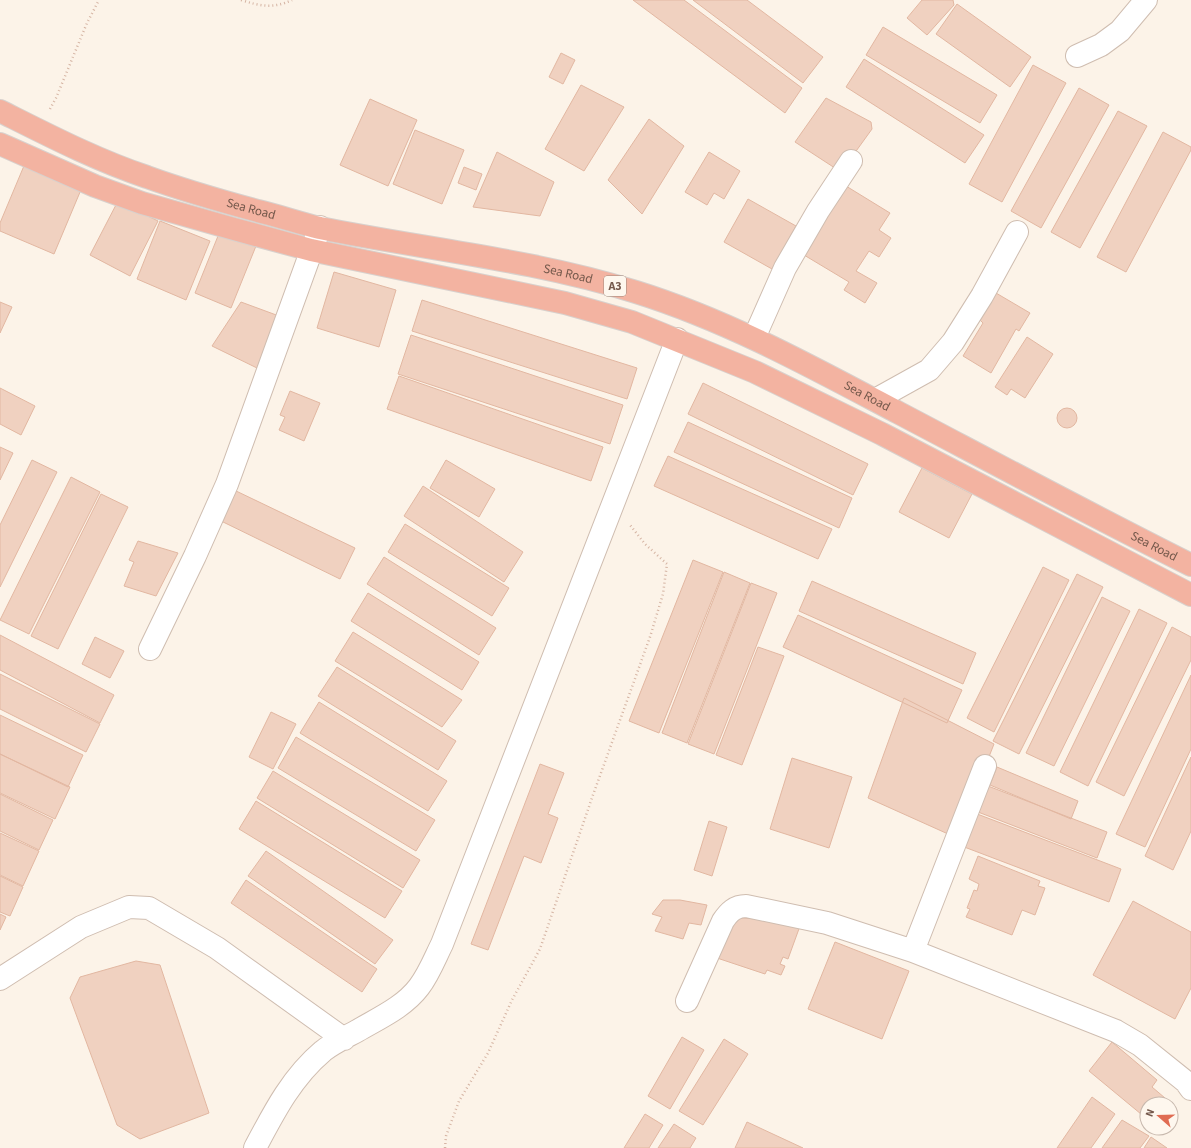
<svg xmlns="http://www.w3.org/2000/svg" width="1191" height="1148" font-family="'Source Sans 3',sans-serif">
  <rect width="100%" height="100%" fill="#fcf3e8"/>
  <path fill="#f0d1c0" stroke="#e2b7a1" d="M633,0H684L802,88L785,113Z
    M693,0H747L823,57L803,83Z
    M922,0H953L954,5L927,35L907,18Z
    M957,4L1031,57L1010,87L936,34Z
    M883,27L997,95L980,123L866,55Z
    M561,53L575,60L563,84L549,77Z
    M864,59L984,135L965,163L846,87Z
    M1033,65L1066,83L1002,202L969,184Z
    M581,85L624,107L584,171L545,149Z
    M1079,88L1109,105L1041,228L1011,211Z
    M826,98L871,122L872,129L841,172L795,142Z
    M370,99L417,120L388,186L340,165Z
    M1118,111L1147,126L1080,248L1051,232Z
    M649,119L684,146L642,214L608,180Z
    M415,130L464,150L442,204L393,184Z
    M1163,132L1191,147V150L1126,272L1097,257Z
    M497,152L554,182L540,216L473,207Z
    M709,152L740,171L724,199L714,193L707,205L685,192Z
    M26,161L83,185L54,254L0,231V223Z
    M464,167L482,174L476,190L458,183Z
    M846,186L890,213L879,230L891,238L879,257L869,251L856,271L877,283L865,303L844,290L849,282L804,255Z
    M748,199L796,226L772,269L724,242Z
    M118,201L158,221L130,276L90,255Z
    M160,221L210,241L186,300L137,279Z
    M220,231L256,246L231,308L195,293Z
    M334,272L396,290L379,347L317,328Z
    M996,293L1030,313L1019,331L1016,329L991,373L963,356L983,323L980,320Z
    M422,300L637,368L627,399L412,331Z
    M0,302L12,307L0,333Z
    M241,302L279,316L257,368L212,346Z
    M411,335L623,405L610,444L398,374Z
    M1027,337L1053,354L1025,398L1011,389L1007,395L995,387Z
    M399,376L603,447L591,481L387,409Z
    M703,383L868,464L853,495L688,414Z
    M0,388L35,406L21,435L0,424Z
    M290,391L320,403L304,441L279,430L285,417L280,415Z
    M1057 418a10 10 0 1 1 20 0a10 10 0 1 1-20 0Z
    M688,422L852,498L839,528L674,452Z
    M0,447L13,453L0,480Z
    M668,456L832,529L818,559L654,486Z
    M32,460L57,472L0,587V525Z
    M446,460L495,489L479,517L430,488Z
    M922,468L972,494L949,538L899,512Z
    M71,477L100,492L29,634L0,620Z
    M423,486L523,552L504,582L404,516Z
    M234,490L355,548L340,579L219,520Z
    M101,494L128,507L58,649L31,636Z
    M405,524L509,588L492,616L388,552Z
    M138,541L178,553L156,596L124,586L134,562L129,560Z
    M384,557L496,628L479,655L367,584Z
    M693,560L723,572L659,733L629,721Z
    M1043,567L1069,580L994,732L967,718Z
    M724,572L750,583L687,743L662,733Z
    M1077,574L1103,587L1019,754L993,741Z
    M812,581L976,653L963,684L799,611Z
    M751,583L777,593L714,754L688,744Z
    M368,593L479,662L462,690L351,621Z
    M1102,597L1130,611L1054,766L1026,753Z
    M1139,609L1167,623L1088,786L1060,772Z
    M798,615L962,690L947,723L783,647Z
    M1172,627L1191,637V660L1124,796L1096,782Z
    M353,632L462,700L442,727L335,661Z
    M0,635L114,695L100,723L0,670Z
    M95,637L124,651L110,678L82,664Z
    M758,647L784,656L742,765L716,755Z
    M337,667L456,741L438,770L318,696Z
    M0,674L100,724L86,752L0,709Z
    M1191,675V749L1145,847L1116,834Z
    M904,698L994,744L957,838L868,798Z
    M319,702L447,781L428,811L300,733Z
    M271,712L296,724L273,769L249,757Z
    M0,715L83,755L68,787L0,754Z
    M296,737L435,820L416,851L278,768Z
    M0,754L70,787L55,819L0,793Z
    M1191,757V831L1173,870L1145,856Z
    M792,758L852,777L829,848L770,829Z
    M540,764L564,773L548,814L558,818L541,863L524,856L488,950L471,944Z
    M997,767L1078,801L1071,819L990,785Z
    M273,771L420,860L403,888L257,798Z
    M988,786L1107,832L1097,858L978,812Z
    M0,794L53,820L39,850L0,831Z
    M256,801L402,891L385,918L239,829Z
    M972,812L1121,869L1109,902L959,845Z
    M709,821L727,827L712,876L694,870Z
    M0,833L39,851L23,886L0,875Z
    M266,851L393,940L375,964L248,876Z
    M978,856L1040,881L1038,886L1045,888L1035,915L1022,910L1012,935L966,917L970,909L967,908L974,890L977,891L979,884L969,879Z
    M0,876L23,887L10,916L0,912Z
    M246,880L377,969L362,992L231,903Z
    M663,900H680L707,905L701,925L689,923L683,939L655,931L662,917L652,914Z
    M1133,901L1191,932V988L1175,1019L1093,975Z
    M0,914L6,917L0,930Z
    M731,917L784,921L800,926L788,959L783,957L780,964L785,966L781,975L767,970L765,974L714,957Z
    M835,942L909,971L882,1039L808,1009Z
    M136,961L160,965L209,1113L140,1139L117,1125L70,998L80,977Z
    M682,1037L704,1050L670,1109L648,1096Z
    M724,1039L748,1054L703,1125L679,1111Z
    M1112,1042L1157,1080L1152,1087L1165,1098L1160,1104H1147V1119L1089,1071Z
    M1092,1097L1115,1114L1091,1148H1057Z
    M645,1114L663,1125L649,1148H624Z
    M1122,1120L1149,1136L1140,1148H1102Z
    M747,1122L803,1148H735Z
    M674,1124L696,1138L690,1148H658Z
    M1151,1137L1167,1148H1144Z"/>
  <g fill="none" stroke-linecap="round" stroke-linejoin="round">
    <defs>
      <path id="minor" d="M1077,56L1101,45L1120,31L1146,0
        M754,338L785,268L818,211L851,161
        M875,400L929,370L953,342L982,296L1017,232
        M150,649L195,556L227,484L320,227
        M913,951L985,766
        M0,979L81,927L129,907L149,908L217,948L344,1039
        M687,1001L723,921C729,912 735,906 746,906L827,923L913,951L1116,1031L1140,1045L1186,1082L1191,1089
        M255,1148C274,1112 292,1077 323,1051C333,1043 346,1037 357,1031C379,1018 404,1007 419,987C429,974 435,958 442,944L677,339"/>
      <g id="highway">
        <path id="s1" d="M0,111C48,135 96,160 147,177C183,190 221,201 258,211C279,216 299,223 320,228C425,249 534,260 636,292C729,321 814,368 899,413C996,464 1093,516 1191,565"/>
        <path d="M0,144L95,186L142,203L234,229L311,250L565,303L632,322L755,372L882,434L1191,595"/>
      </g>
    </defs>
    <use href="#minor" stroke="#cfbdb0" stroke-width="24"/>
    <use href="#highway" stroke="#d8d1cd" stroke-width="24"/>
    <path stroke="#d5b4a3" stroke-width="2.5" stroke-dasharray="1 3" stroke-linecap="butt" d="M241,0C260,6 273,9 292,0
      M50,109L56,98L87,23L99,0
      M445,1148L446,1136L459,1101L488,1053L512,1000L540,949L593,795L650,637L663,594L667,564L645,544L630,525"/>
    <use href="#minor" stroke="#fff" stroke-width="22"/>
    <use href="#highway" stroke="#f3b3a1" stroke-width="22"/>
  </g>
  <g text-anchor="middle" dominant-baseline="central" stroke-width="4" stroke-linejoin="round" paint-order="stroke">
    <rect fill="#fef7ee" stroke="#9e887d" stroke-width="1" x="604" y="276" width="22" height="20" rx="3"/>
    <g font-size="12" font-weight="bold" fill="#75594c">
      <text x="615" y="286">A3</text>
    </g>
    <g font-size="13" fill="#75594c" stroke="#fef7ee">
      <text stroke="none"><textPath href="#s1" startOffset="270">Sea Road</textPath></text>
      <text stroke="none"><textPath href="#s1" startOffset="594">Sea Road</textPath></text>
      <text stroke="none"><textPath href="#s1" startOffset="918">Sea Road</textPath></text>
      <text stroke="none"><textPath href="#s1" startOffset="1242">Sea Road</textPath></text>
    </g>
  </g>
  <g transform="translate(1159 1116) rotate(290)"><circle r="19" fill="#fef7ee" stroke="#c7b8ad"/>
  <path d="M0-3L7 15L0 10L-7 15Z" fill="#e06c52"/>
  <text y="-6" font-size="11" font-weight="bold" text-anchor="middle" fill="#75594c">N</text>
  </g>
</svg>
